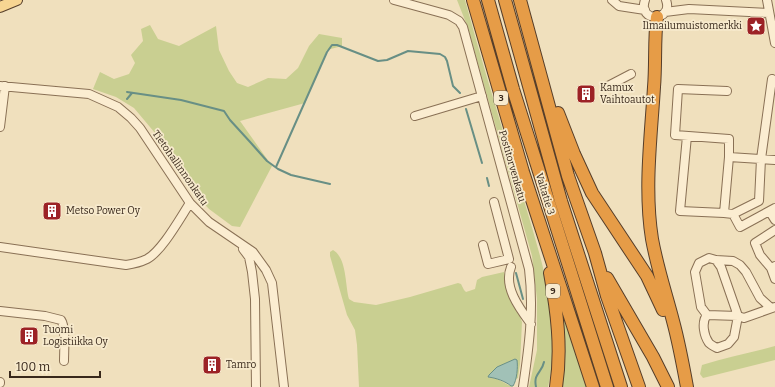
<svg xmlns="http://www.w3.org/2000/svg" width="775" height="387" font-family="Bitter,serif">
  <rect width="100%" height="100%" fill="#f0e0bd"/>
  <path fill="#c9cf91" d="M457,0H465C481,59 499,118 517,177C536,244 565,317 548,387H529L537,350V299L532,256L468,28Z
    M150,25L158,39L179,46L216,26L219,50L229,71L237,83L248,87L268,78L286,79L298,68L309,46L319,34L342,38V46L327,50L305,103L240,121L272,166L240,227L232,226L209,209L193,192L155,133L134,108L116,97L93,89L100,72L114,79L129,74L135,63L131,55L143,41L141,29Z
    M333,250C347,258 345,285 349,299L354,302L376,305L410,297L458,283L461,284L464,290L466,292L475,289L477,280L482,277L504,272L522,322L520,364L518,378L516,379L518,365L515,359L497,367L488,376L489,378C499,377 506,385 513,387H359L357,345L355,330L347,315L330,256V252Z
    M559,308H563L588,387H558Z
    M775,346V360L703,378L700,374L702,365C726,357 751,353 775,346Z"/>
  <path fill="#a1c1b7" stroke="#688f85" d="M515,359L517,360C518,367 517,380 513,386H511C505,381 496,378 488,377L489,375L497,367Z"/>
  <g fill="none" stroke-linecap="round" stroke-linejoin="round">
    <path stroke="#688f85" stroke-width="2" d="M127,92L181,100L224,111L230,120L251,143L267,161L278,169L291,175L330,184
      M127,99L132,93
      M466,109L482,163
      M276,167L327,52L332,45H337L378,61L387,60L408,51L440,54L445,57L447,61L453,86L460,93
      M487,178L489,186
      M516,273L523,299
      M536,387C533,373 542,373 544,362"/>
    <defs>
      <path id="minor" d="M394,0L449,15L459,21L463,27L529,269C534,309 529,347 523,387
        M612,0L619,6L645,10
        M645,0C637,23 674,22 666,0
        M767,0L775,43
        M665,12L689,9L769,13
        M0,86L89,94L118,107L131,118L140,128L190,203L209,222L253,252L266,270L272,283L284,387
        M608,86L631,74
        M727,91L678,89L675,135L729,139V157L775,160
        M415,116L482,96
        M0,127L5,86
        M687,136L680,211L724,213
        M729,157L724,213L733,214L740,227L775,208
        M770,212L775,220
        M733,214L759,201L761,159L772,79
        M775,230L755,243L760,255L771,268L775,266
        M483,245L488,264L509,259L494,202
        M0,247L126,265C133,264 141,262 147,259C162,251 180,218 190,203
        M243,249L249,257L252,272L255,299L256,387
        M716,260L733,261L740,265L746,272L760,298L771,308
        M511,267C503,287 520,309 531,324
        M771,268L775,279
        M0,311L45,316L61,320C66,327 64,351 64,361
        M707,315C701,322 704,336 709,343C711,345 715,347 717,348L728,344L734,337L738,316L721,267L716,260L709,258L699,263L695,272L701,307L707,315L738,316L744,318L775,307
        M0,382V383"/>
      <path id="major" d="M0,7L17,0"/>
      <path id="highway" d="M473,0L523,172L593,387
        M488,0L513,89L607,387
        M505,0L561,201L621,387
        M520,0L568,176L595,253L607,296L639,387
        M657,17C654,40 656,64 654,87C651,137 644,189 652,239C657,267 666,294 673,321C679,343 683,365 687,387
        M558,113L574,154L592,193L647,276L663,310
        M550,273C557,311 562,349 556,387
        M607,278L653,357L668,387"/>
    </defs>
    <use href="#minor" stroke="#897055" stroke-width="10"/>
    <use href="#major" stroke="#563e2a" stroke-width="12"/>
    <use href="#highway" stroke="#563e2a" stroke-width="14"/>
    <use href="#minor" stroke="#fbedd1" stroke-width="8"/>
    <use href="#major" stroke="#f7d592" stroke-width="10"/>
    <use href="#highway" stroke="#e69c47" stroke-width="12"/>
  </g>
  <defs>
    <symbol id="sight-square" viewBox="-11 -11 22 22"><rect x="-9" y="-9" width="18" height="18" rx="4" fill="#9c2226" stroke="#f7eacd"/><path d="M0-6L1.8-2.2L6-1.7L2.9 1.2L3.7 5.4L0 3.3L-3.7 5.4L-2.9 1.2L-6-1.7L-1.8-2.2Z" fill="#fff"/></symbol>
    <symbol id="building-square" viewBox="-11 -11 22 22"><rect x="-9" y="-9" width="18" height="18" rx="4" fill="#9c2226" stroke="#f7eacd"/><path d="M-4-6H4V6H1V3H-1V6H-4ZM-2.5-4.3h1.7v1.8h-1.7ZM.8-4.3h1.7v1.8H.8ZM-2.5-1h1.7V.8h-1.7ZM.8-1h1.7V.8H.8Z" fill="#fff"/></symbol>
  </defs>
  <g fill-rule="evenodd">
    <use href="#sight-square" x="745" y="15" width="22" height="22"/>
    <use href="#building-square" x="575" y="83" width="22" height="22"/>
    <use href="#building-square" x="41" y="200" width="22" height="22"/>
    <use href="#building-square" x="18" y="325" width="22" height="22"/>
    <use href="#building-square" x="201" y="354" width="22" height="22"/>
  </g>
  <g text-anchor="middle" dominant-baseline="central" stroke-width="3.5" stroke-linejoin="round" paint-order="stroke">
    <g fill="#f7eacd" stroke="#716250" stroke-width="1">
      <rect x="494" y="91" width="14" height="14" rx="3"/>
      <rect x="546" y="284" width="14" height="14" rx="3"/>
    </g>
    <g font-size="9" font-weight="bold" fill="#38281b">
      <text x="501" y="98">3</text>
      <text x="553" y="291">9</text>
    </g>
    <g font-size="10" fill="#38281b" stroke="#f7eacd" text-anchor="start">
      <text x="742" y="26" text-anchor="end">Ilmailumuistomerkki</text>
      <text x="600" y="88">Kamux<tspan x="600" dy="12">Vaihtoautot</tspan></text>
      <text x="66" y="211">Metso Power Oy</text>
      <text x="43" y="330">Tuomi<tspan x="43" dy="12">Logistiikka Oy</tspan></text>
      <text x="226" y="365">Tamro</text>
    </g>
    <g font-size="10" fill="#38281b" stroke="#f7eacd">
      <text transform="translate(512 166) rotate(74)">Postitorvenkatu</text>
      <text transform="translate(180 168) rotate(55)">Tietohallinnonkatu</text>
      <text transform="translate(545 194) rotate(73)">Valtatie 3</text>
    </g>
  </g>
  <path d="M10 371v6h90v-6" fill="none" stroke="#38281b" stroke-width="2"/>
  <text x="16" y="371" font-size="12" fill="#38281b" stroke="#f7eacd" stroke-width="3" paint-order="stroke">100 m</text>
</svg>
